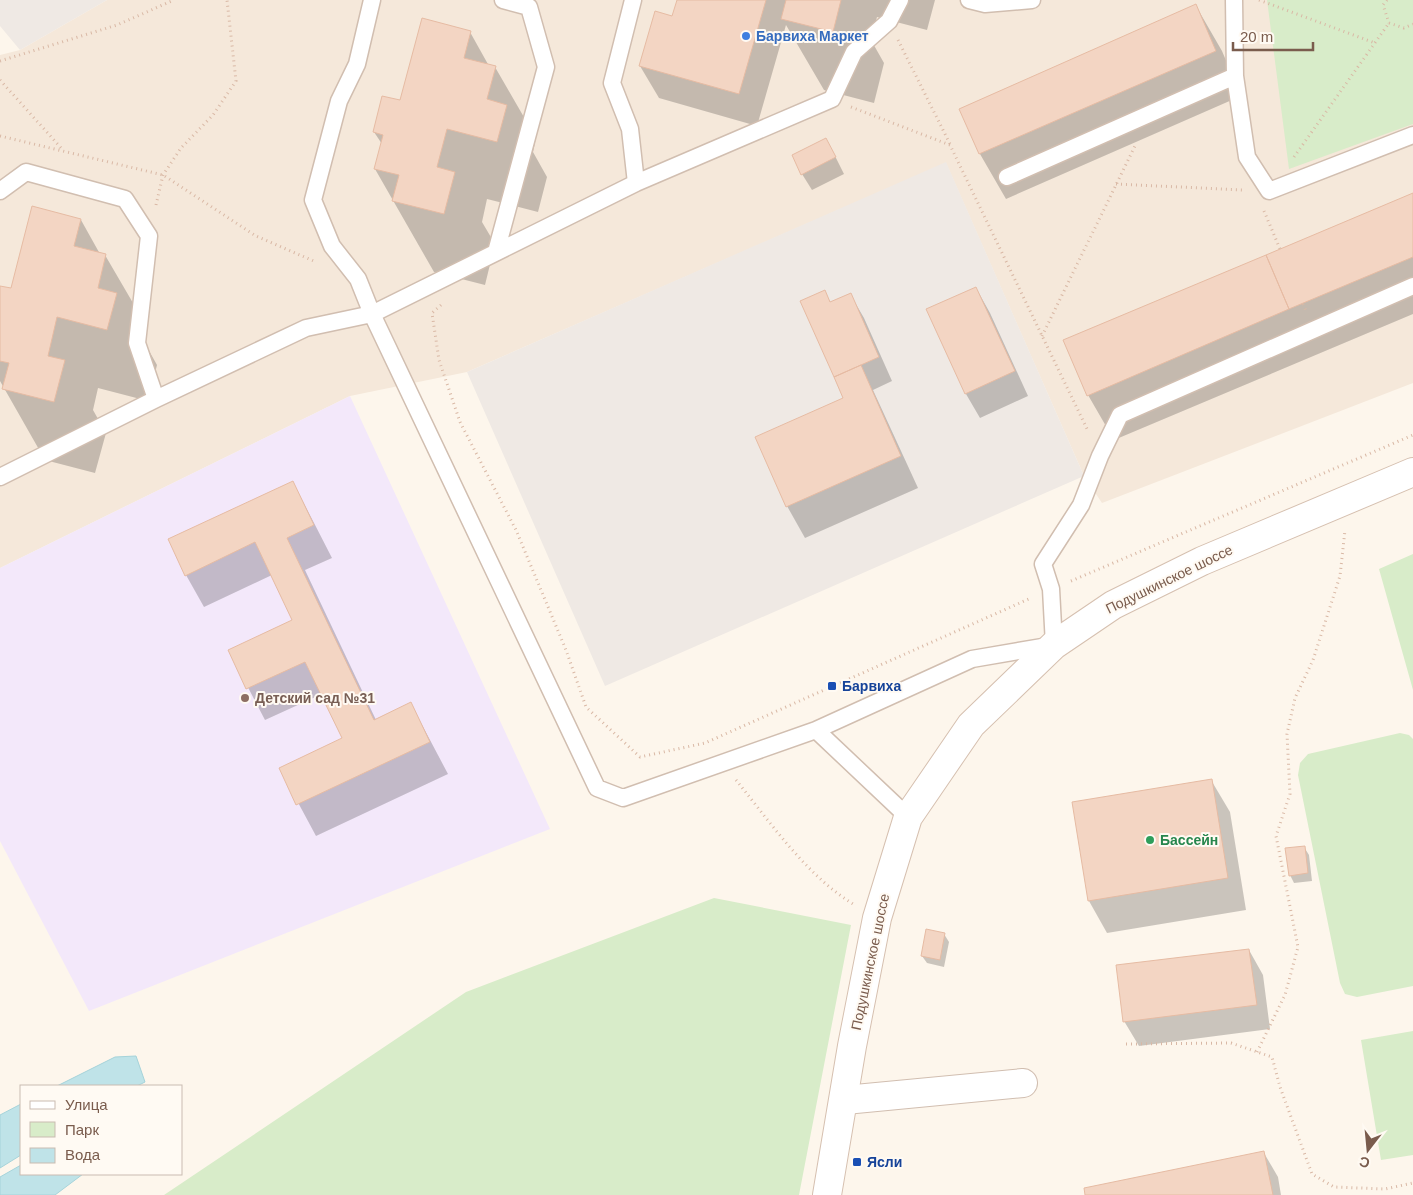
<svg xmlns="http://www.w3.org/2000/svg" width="1413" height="1195" font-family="Arial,sans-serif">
  <rect width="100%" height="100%" fill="#fdf6ec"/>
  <path fill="#f5e8da" d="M107,0H1413V383L1102,503L1084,476L946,163L467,372L350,396L0,568V55L20,50Z"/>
  <path fill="#efe9e4" d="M0,0H107L20,50L0,26Z
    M946,162L1084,476L605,686L467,372Z"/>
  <path fill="#f3e8fa" d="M350,396L550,829L89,1011L0,841V568Z"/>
  <path fill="#d8ecc9" d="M1267,0H1413V124L1289,169Z
    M1413,554V690L1379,569Z
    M1400,733L1409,735L1413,739V986L1357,997L1345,994L1340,983L1298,775L1300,763L1308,754Z
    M714,898L851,925L799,1195H164L466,992Z
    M1413,1031V1155L1381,1160L1361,1040Z"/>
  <path fill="#bfe3e8" stroke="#a5d3da" d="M136,1056L145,1082L137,1086H57L115,1057Z
    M21,1104V1155L0,1168V1115Z
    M21,1165V1174H83L55,1195H0V1177Z"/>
  <path fill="#0003" d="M678,0H935L927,30L877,17L871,40L884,63L874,103L824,90L786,25L757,126L659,98L640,66L673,18Z
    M1196,6L1222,51L1241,96L1006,199L980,154L960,109Z
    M470,32L489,66L495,67L536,138L533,152L547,177L538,212L487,199L482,222L495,244L485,285L434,272L375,169L382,144L374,132Z
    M835,156L844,174L812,190L802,174Z
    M1413,195V314L1114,440L1088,395Z
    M81,220L100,254L105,255L147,327L143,340L157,365L148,401L98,388L93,410L106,433L95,473L45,460L0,381V287L12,290Z
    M976,288L990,313L1028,396L980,418L966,394Z
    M824,292L831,303L850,294L864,318L892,381L873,390L918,488L805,538L787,506L845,399Z
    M293,482L332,558L305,570L376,720L411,704L448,774L316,836L280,769L343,739L322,694L265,720L229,651L294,620L272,575L204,607L186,575Z
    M1211,780L1230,812L1246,910L1107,933L1089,901Z
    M1304,847L1309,855L1312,881L1294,883L1290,875Z
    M944,934L949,942L944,967L927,963L922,956Z
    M1249,950L1263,975L1270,1029L1139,1046L1124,1021Z
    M1264,1153L1278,1177L1281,1195H1086Z"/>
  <path fill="#f3d5c3" stroke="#e6bba3" d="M677,0H766L739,94L639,66L655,11L672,16Z
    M786,0H841L833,32L781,19Z
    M1196,4L1216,51L979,154L959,109Z
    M422,18L471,31L464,58L496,66L487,99L507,105L497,142L447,129L437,167L455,172L444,214L392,201L399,175L374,169L383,135L373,132L382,96L400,100Z
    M826,138L836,157L801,175L792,155Z
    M1413,193V257L1289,309L1266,255Z
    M32,206L81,219L74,246L106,254L98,288L117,293L107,330L57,317L48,356L65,360L54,402L2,389L9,363L0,361V286L11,288Z
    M1266,255L1289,309L1087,396L1063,340Z
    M976,287L1015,371L965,394L926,309Z
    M825,290L830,302L851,293L879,357L834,377L800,301Z
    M861,365L901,456L786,507L755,437L843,398L834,377Z
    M293,481L314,525L287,538L374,720L411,702L430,742L296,805L279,768L342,738L305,662L246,689L228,650L292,620L255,542L185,576L168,539Z
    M1212,779L1228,878L1088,901L1072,802Z
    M1305,846L1308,873L1289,876L1285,848Z
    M926,929L945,933L940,960L921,956Z
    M1249,949L1257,1005L1123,1022L1116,965Z
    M1264,1151L1273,1195H1085L1084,1188Z"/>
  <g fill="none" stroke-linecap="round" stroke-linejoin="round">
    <defs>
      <path id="service" d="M372,0L357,64L339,101L313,200L332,246L358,279L372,314L597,788L623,798L816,730L972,659L1054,645L1051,589L1043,564L1081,505L1100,456L1120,415L1413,286
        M633,0L612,83L630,129L636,183
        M969,0L985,4L1032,0
        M1235,76L1247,157L1269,191L1413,135
        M1007,177L1235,76L1234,0
        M0,191L26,172L125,199L149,236L137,343L156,399
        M496,252L546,67L529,7L503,0
        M0,477L156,399L306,328L372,314L636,183L832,99L854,52L889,21L900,0
        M816,730L908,817"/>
      <path id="minor" d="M845,1100L1023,1083"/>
      <path id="secondary" d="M827,1195L852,1046L877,918L908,817L971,725L1054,645L1113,605L1202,561L1413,472"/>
    </defs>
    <use href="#service" stroke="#d1beb0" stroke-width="19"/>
    <use href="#minor" stroke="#d1beb0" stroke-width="30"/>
    <use href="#secondary" stroke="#d6c0b0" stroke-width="30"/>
    <path stroke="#d9b8a5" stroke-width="3" stroke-dasharray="1 4" stroke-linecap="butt" d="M1259,0L1375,43
      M1387,0L1383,5L1389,23
      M1389,23L1404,28L1413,24
      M898,40L950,144
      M0,61L117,25L174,0
      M0,80L63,150
      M851,107L950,145L1088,431
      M0,136L163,175L256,236L316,262
      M1294,157L1389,23
      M1116,184L1243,190
      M156,205L163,175L181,148L213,115L236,81L227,0
      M1264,211L1280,249
      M1303,304L1306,311
      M441,305L432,313L439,360L460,422L516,530L566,650L586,707L640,757L705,743L1031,598
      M1042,336L1136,144
      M1071,581L1413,435
      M736,780C771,823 805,874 853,904
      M1126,1044L1231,1043L1272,1057L1280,1087L1312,1174L1334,1187L1385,1189L1413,1183
      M1257,1052L1285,995L1298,947L1276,836L1290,794L1287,734L1295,698L1313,660L1340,576L1345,530"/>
    <use href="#service" stroke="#fff" stroke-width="16"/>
    <use href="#minor" stroke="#fff" stroke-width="28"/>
    <use href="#secondary" stroke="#fff" stroke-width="28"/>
  </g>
  <circle fill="#3f7fe0" stroke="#fffaf3" stroke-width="2" cx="746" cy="36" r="5"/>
  <g fill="#1a4fb4" stroke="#fffaf3" stroke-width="2">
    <rect x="827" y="681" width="10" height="10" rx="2.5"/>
    <rect x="852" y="1157" width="10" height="10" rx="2.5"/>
  </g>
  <circle fill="#8d6e63" stroke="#fffaf3" stroke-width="2" cx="245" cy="698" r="5"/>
  <circle fill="#2e9e5b" stroke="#fffaf3" stroke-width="2" cx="1150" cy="840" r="5"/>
  <g text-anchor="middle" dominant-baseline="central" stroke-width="4" stroke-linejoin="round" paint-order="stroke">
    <g font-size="14" font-weight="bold" fill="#366cbe" stroke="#fffaf3" text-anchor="start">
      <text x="756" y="36">Барвиха Маркет</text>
    </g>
    <g font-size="14" fill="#7a5c4d" stroke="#fffaf3">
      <text transform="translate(1169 579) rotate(-26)">Подушкинское шоссе</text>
      <text transform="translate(870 962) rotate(-78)">Подушкинское шоссе</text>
    </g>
    <g font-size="14" font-weight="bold" fill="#164399" stroke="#fffaf3" text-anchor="start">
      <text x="842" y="686">Барвиха</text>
      <text x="867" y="1162">Ясли</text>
    </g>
    <g font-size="14" font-weight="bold" fill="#785e54" stroke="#fffaf3" text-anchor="start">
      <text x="255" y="698">Детский сад №31</text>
    </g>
    <g font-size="14" font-weight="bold" fill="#27864d" stroke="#fffaf3" text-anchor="start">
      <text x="1160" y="840">Бассейн</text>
    </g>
  </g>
  <rect x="20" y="1085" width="162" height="90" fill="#fffaf3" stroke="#cabbb1"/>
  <rect x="30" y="1101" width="25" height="8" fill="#ffffff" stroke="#cabbb1"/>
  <text x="65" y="1110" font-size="15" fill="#7a5c4d">Улица</text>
  <rect x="30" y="1122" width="25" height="15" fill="#d8ecc9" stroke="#cabbb1"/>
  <text x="65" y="1135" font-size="15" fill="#7a5c4d">Парк</text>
  <rect x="30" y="1148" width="25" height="15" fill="#bfe3e8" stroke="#cabbb1"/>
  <text x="65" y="1160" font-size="15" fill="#7a5c4d">Вода</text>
  <g transform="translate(1368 1150) rotate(196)" stroke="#fffaf3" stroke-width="4" paint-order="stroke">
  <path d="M0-4L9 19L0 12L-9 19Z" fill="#7a5c4d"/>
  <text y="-8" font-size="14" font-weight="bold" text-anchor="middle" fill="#7a5c4d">С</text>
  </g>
  <path d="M1233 42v8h80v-8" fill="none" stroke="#7a5c4d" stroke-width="2.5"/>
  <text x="1240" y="42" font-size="15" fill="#7a5c4d" stroke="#fffaf3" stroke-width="4" paint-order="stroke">20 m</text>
</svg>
